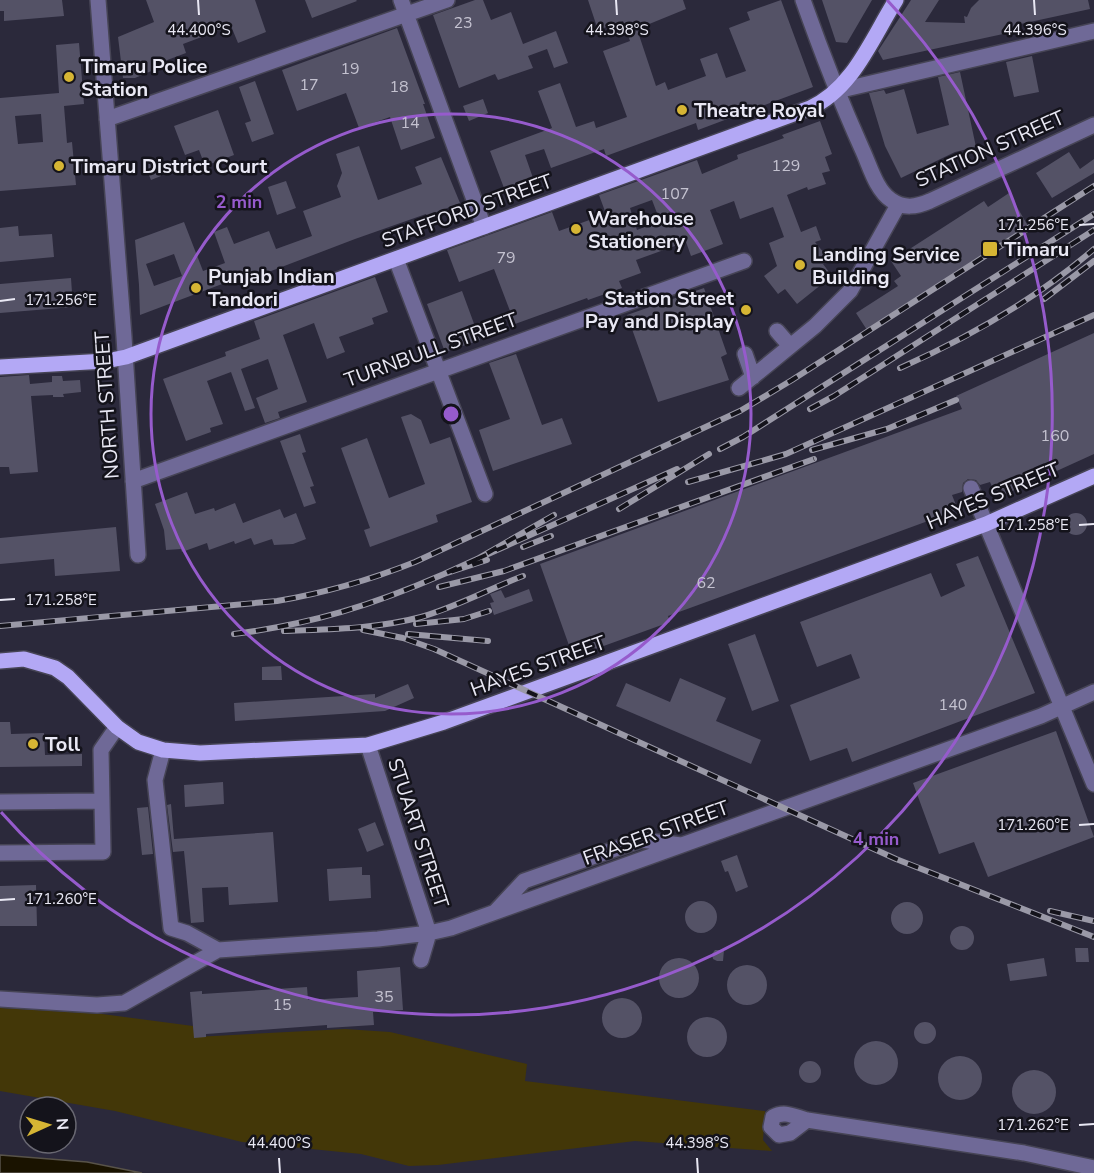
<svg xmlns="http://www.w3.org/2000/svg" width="1094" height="1173" font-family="'Nunito Sans',sans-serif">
  <rect width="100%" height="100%" fill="#2b293b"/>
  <path fill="#433708" d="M0,1008L102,1014L193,1026L195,1037L345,1029L390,1032L527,1064L525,1081L765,1111L763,1140L772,1151L635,1141L438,1165L409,1166L361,1154L242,1142L115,1111L0,1091Z"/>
  <path fill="#1a1300" stroke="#585349" stroke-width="1.5" d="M0,1155L87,1162L142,1173H0Z"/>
  <path fill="#545266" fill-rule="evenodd" d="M0,0H62L64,16L4,21V11H0Z
    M146,0H255L266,32L238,43L231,26L183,44L186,53L154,65L156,69L135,78H123L118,37L154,22Z
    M305,0H356L357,1L312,18Z
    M475,0H483L491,20L511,12L523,44L556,31L568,63L554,68L547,49L528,56L533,68L498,80L495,74L459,88L433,15Z
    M588,0H683L686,9L637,29L656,86L665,82L668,90L706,76L700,59L717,53L726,78L746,71L729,28L750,20L747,12L781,0L813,87L698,130L696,123L606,156L604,149L551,168L544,149L525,155L533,178L504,188L490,151L552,128L538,91L560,83L576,127L594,121L596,128L627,117L603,51L630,41L623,21L598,30Z
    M822,0H872L847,43L836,42Z
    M911,0H939L925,22L965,23L964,16L967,17L971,8L979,0H1088L1090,9L1016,25L1017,31L883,60L878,51Z
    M397,28L425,104H423L435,138L401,150L390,117L359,128L346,93L297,111L282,70Z
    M79,43L84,104L64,106L67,143L72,142L76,185L0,191V98L59,93L56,45ZM41,114L43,142L18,144L15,116Z
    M1032,56L1039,92L1014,97L1006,62Z
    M960,72L976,147L955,152L901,178L885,146L869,93L884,90L886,94L904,89L917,134L949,125L938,77Z
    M255,81L274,134L252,142L245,123L251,121L239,87Z
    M483,99L488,113L469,121L463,106Z
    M218,110L234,155L205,166L199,150L185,155L174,126Z
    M820,121L832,154L825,157L830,171L822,173L826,184L808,190L807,187L787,195L801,232L816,226L821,240L815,242L829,259L823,264L832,276L797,304L785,289L778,294L764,276L777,266L769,243L784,237L773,207L740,219L734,201L710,210L723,244L691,256L686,242L636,260L641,273L619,281L622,288L588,300L587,298L515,324L494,269L459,282L447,250L552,212L559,231L606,214L599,195L697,160L702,174L738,159L737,155L784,138L782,135ZM652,200L660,221L637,230L630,208Z
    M359,146L378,200L422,184L415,167L441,157L460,203L427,216L426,214L355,239L253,278L252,276L231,284L230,281L140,315L139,285L135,240L184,222L203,271L225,263L214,232L227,227L234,244L269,231L276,249L312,236L303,211L341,197L337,186L342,173L336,154ZM174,254L182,276L154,286L146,264Z
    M1069,152L1080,169L1094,159V173L1052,198L1036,173Z
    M155,159L161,176L151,180L144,163Z
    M286,181L296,208L277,215L268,187Z
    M1009,193L1028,226L867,330L856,313L898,286L894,281L901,276L891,261L984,201L988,207Z
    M18,226L19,236L52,234L54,257L0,262V228Z
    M375,277L388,312L372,318L374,324L339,337L345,352L327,359L314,323L283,335L307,402L278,412L280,418L265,423L256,398L278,389L268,359L241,369L255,408L245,411L231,372L207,381L223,424L210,428L211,432L186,441L163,379L226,356L225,352L260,339L254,321Z
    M71,278L73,307L0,313V284Z
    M704,288L727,354L721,357L729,380L658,402L627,315Z
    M462,291L480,340L445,352L427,304Z
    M1094,333V454L997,498L990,482L980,485L976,480L968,479L963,483L962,492L952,495L958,510L668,616L670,622L587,652L584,646L571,651L540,564L962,409L956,396Z
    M516,354L542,425L562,418L572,444L493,471L479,430L510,419L489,363Z
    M29,375L30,384L52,382V376H62L63,381L80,380L81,392L63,394L64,397H53V395L31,396L38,472L10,474L9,467H0V377Z
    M411,414L421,420L430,444L450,437L472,502L436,515L438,522L370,547L364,530L370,528L341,448L367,438L389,498L425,484L401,417Z
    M300,434L306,452L302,453L314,486L310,487L316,503L304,507L280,441Z
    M187,492L195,514L214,508L215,511L235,503L243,523L280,509L284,518L296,513L306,539L293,544L274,545L272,539L254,545L251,538L235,544L234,541L209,550L207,543L182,552L181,549L166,550L164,530L155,504Z
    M1065 524a11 11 0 1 1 22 0a11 11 0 1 1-22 0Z
    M116,527L120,571L55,576L54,559L0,564V538Z
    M978,556L1035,693L852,762L847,748L810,761L790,705L860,678L851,654L817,667L800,622L931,573L941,597L965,586L956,564Z
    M529,589L533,601L494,615L490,603L494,602L490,594L501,590L505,598Z
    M755,634L779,701L752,711L728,644Z
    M281,666L282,680H262V667Z
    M680,678L726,698L716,721L761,740L751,764L616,706L626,683L670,702Z
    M408,684L414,698L385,711L235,721L234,703L375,694V698Z
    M0,722H10L11,734L44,733L45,755L82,754V766L0,767Z
    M1056,731L1094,837L988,877L974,842L939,854L913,783Z
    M223,782L224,804L185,807L184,785Z
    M171,804L174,839L273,832L278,902L229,905L228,887L202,888L204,922L191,923L184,851L173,852L167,805Z
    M148,807L153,854L142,855L137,808Z
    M375,822L384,845L367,852L358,829Z
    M737,855L748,887L736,892L728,871L725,872L721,861Z
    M362,867V875H370L371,898L329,901L327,869Z
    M36,885L37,926H0V886Z
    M685 917a16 16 0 1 1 32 0a16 16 0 1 1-32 0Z
    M891 918a16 16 0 1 1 32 0a16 16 0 1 1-32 0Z
    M950 938a12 12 0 1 1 24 0a12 12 0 1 1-24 0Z
    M1075,948H1088L1089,962H1076Z
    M715,950H724L723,961H717L713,959L712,954Z
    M1044,958L1047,976L1010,981L1007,964Z
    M659 978a20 20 0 1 1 40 0a20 20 0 1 1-40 0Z
    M727 985a20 20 0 1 1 40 0a20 20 0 1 1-40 0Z
    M400,967L403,1010L373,1012L374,1025L327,1028V1025L206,1034V1037L194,1038L190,992L202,991V994L307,987L308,1000L358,997L357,971Z
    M602 1018a20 20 0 1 1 40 0a20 20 0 1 1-40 0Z
    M687 1037a20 20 0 1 1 40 0a20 20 0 1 1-40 0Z
    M914 1033a11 11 0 1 1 22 0a11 11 0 1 1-22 0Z
    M854 1063a22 22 0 1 1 44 0a22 22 0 1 1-44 0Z
    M938 1078a22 22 0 1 1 44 0a22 22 0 1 1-44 0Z
    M799 1072a11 11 0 1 1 22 0a11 11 0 1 1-22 0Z
    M1012 1092a22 22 0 1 1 44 0a22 22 0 1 1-44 0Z"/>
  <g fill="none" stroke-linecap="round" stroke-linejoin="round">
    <defs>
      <path id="minor" d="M98,0L124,337L138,555
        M401,0L484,227
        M803,0C821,51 840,100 862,149C870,166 876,190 891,200C904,209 916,207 930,201L1094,125
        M837,91L1094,31
        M107,119L447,0
        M396,259L485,494
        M777,331L790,346
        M745,354L753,377
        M739,388L815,326L850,291L898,205
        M133,481L744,261
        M971,488L1094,784
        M368,745L429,933
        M163,750L155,780L171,928L187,933L218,950
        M0,802L102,801
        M0,853L103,852L101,750L117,727
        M495,912L524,881L641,840L681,845
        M421,960L429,933
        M0,999L97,1005L124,1003L218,950L378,939L429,933L451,928L1041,716L1094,692
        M807,1120L790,1133L779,1135L771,1127L773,1117C785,1110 795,1117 807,1120L1024,1153L1094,1168"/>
      <path id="major" d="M0,367L106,361L126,357L810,108C853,89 872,38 896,0
        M0,661L24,659L55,668L68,677L117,727L138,742L163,750L200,753L368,745L444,722L986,524L1094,476"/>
    </defs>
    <use href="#minor" stroke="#464455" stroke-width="18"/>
    <use href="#major" stroke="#464455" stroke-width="18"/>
    <use href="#minor" stroke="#6f6997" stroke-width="15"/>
    <use href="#major" stroke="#b3a8f5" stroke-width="15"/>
    <defs>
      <path id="rail" d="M1044,299L1094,261
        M900,368C970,337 1036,299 1094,249
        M810,409L834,396L1094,230
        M720,449L743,437L1094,214
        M812,450L887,429L956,400
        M688,482L786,454L1094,315
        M619,509L709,454
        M554,515L477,559L677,469
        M523,547L551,536
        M477,559L444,574L487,560
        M439,587L504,571L814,459
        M416,624L464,619L489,611
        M0,626L277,601C325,593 370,580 415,562L740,411L792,380L1094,186
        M363,630L403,638L434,649L896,859L1094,937
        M284,631C329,629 376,629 421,617C456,607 489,589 523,576
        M234,634C312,624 373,605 444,574
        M408,634L488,641
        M1050,911L1094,921"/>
    </defs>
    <use href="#rail" stroke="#9a99a7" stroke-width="6"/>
    <use href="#rail" stroke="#14131b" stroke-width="4" stroke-dasharray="11" stroke-linecap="butt"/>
  </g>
  <path fill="none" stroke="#e9e8f4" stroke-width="2" d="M198,0L199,15M616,0L617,15M1034,0L1035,15M1079,225L1094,224M0,301L15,299M1079,525L1094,524M0,600L15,599M1079,825L1094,824M0,900L15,899M1079,1125L1094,1124M279,1158L280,1173M697,1158L698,1173"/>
  <g fill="none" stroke="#965bcc" stroke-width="3">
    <circle cx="451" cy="414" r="300"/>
    <path d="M887 0A601 601 0 1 1 1 812"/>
  </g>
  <g fill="#d6b534" stroke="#14131b" stroke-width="2">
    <circle cx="69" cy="77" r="6"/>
    <circle cx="682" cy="110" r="6"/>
    <circle cx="59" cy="166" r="6"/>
    <circle cx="576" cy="229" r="6"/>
    <rect x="982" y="241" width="16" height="16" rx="3"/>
    <circle cx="800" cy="265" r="6"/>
    <circle cx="196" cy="288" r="6"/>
    <circle cx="746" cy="310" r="6"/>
    <circle cx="33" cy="744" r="6"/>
  </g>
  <g text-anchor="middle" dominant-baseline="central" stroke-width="5" stroke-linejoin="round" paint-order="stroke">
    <g font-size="16" fill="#c4c2d0">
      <text x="463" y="23">23</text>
      <text x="350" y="69">19</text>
      <text x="309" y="85">17</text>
      <text x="399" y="87">18</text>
      <text x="410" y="123">14</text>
      <text x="786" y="166">129</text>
      <text x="675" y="194">107</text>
      <text x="506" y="258">79</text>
      <text x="1055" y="436">160</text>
      <text x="706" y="583">62</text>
      <text x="953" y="705">140</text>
      <text x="384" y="997">35</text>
      <text x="282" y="1005">15</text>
    </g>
    <g font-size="20" font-weight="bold" fill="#e9e8f4" stroke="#14131b" text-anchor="start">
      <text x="81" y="66">Timaru Police<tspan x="81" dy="23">Station</tspan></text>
      <text x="694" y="110">Theatre Royal</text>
      <text x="71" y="166">Timaru District Court</text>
      <text x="588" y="218">Warehouse<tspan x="588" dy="23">Stationery</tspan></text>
      <text x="1004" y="249">Timaru</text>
      <text x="812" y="254">Landing Service<tspan x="812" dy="23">Building</tspan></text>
      <text x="208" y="276">Punjab Indian<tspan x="208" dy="23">Tandori</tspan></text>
      <text x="734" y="298" text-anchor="end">Station Street<tspan x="734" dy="23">Pay and Display</tspan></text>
      <text x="45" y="744">Toll</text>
    </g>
    <g font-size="20" fill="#e9e8f4" stroke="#14131b">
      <text transform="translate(990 149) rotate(-24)">STATION STREET</text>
      <text transform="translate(467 211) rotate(-20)">STAFFORD STREET</text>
      <text transform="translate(431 350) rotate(-20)">TURNBULL STREET</text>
      <text transform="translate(107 405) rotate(-94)">NORTH STREET</text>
      <text transform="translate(993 496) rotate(-23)">HAYES STREET</text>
      <text transform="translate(538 666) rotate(-20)">HAYES STREET</text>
      <text transform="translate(418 833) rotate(72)">STUART STREET</text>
      <text transform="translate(656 833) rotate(-20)">FRASER STREET</text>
    </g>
  </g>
  <g font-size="15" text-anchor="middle" fill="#e9e8f4" stroke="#14131b" stroke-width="5" stroke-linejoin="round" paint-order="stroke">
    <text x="199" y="35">44.400°S</text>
    <text x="617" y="35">44.398°S</text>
    <text x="1035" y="35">44.396°S</text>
    <text x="1033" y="230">171.256°E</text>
    <text x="61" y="305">171.256°E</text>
    <text x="1033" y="530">171.258°E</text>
    <text x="61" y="605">171.258°E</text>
    <text x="1033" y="830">171.260°E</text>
    <text x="61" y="904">171.260°E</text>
    <text x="1033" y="1130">171.262°E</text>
    <text x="279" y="1148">44.400°S</text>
    <text x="697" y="1148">44.398°S</text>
  </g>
  <circle cx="451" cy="414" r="9" fill="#965bcc" stroke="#14131b" stroke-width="3"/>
  <g font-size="18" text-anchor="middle" font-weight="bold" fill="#965bcc" stroke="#14131b" stroke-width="5" stroke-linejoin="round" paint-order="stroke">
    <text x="239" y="208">2 min</text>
    <text x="876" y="845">4 min</text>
  </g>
  <g transform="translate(48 1125) rotate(86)"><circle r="28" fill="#14131b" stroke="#696872" stroke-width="1.5"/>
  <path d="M0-4.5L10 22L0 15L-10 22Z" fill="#d6b534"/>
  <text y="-9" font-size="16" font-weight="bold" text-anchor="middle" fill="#e9e8f4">N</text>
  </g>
</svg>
